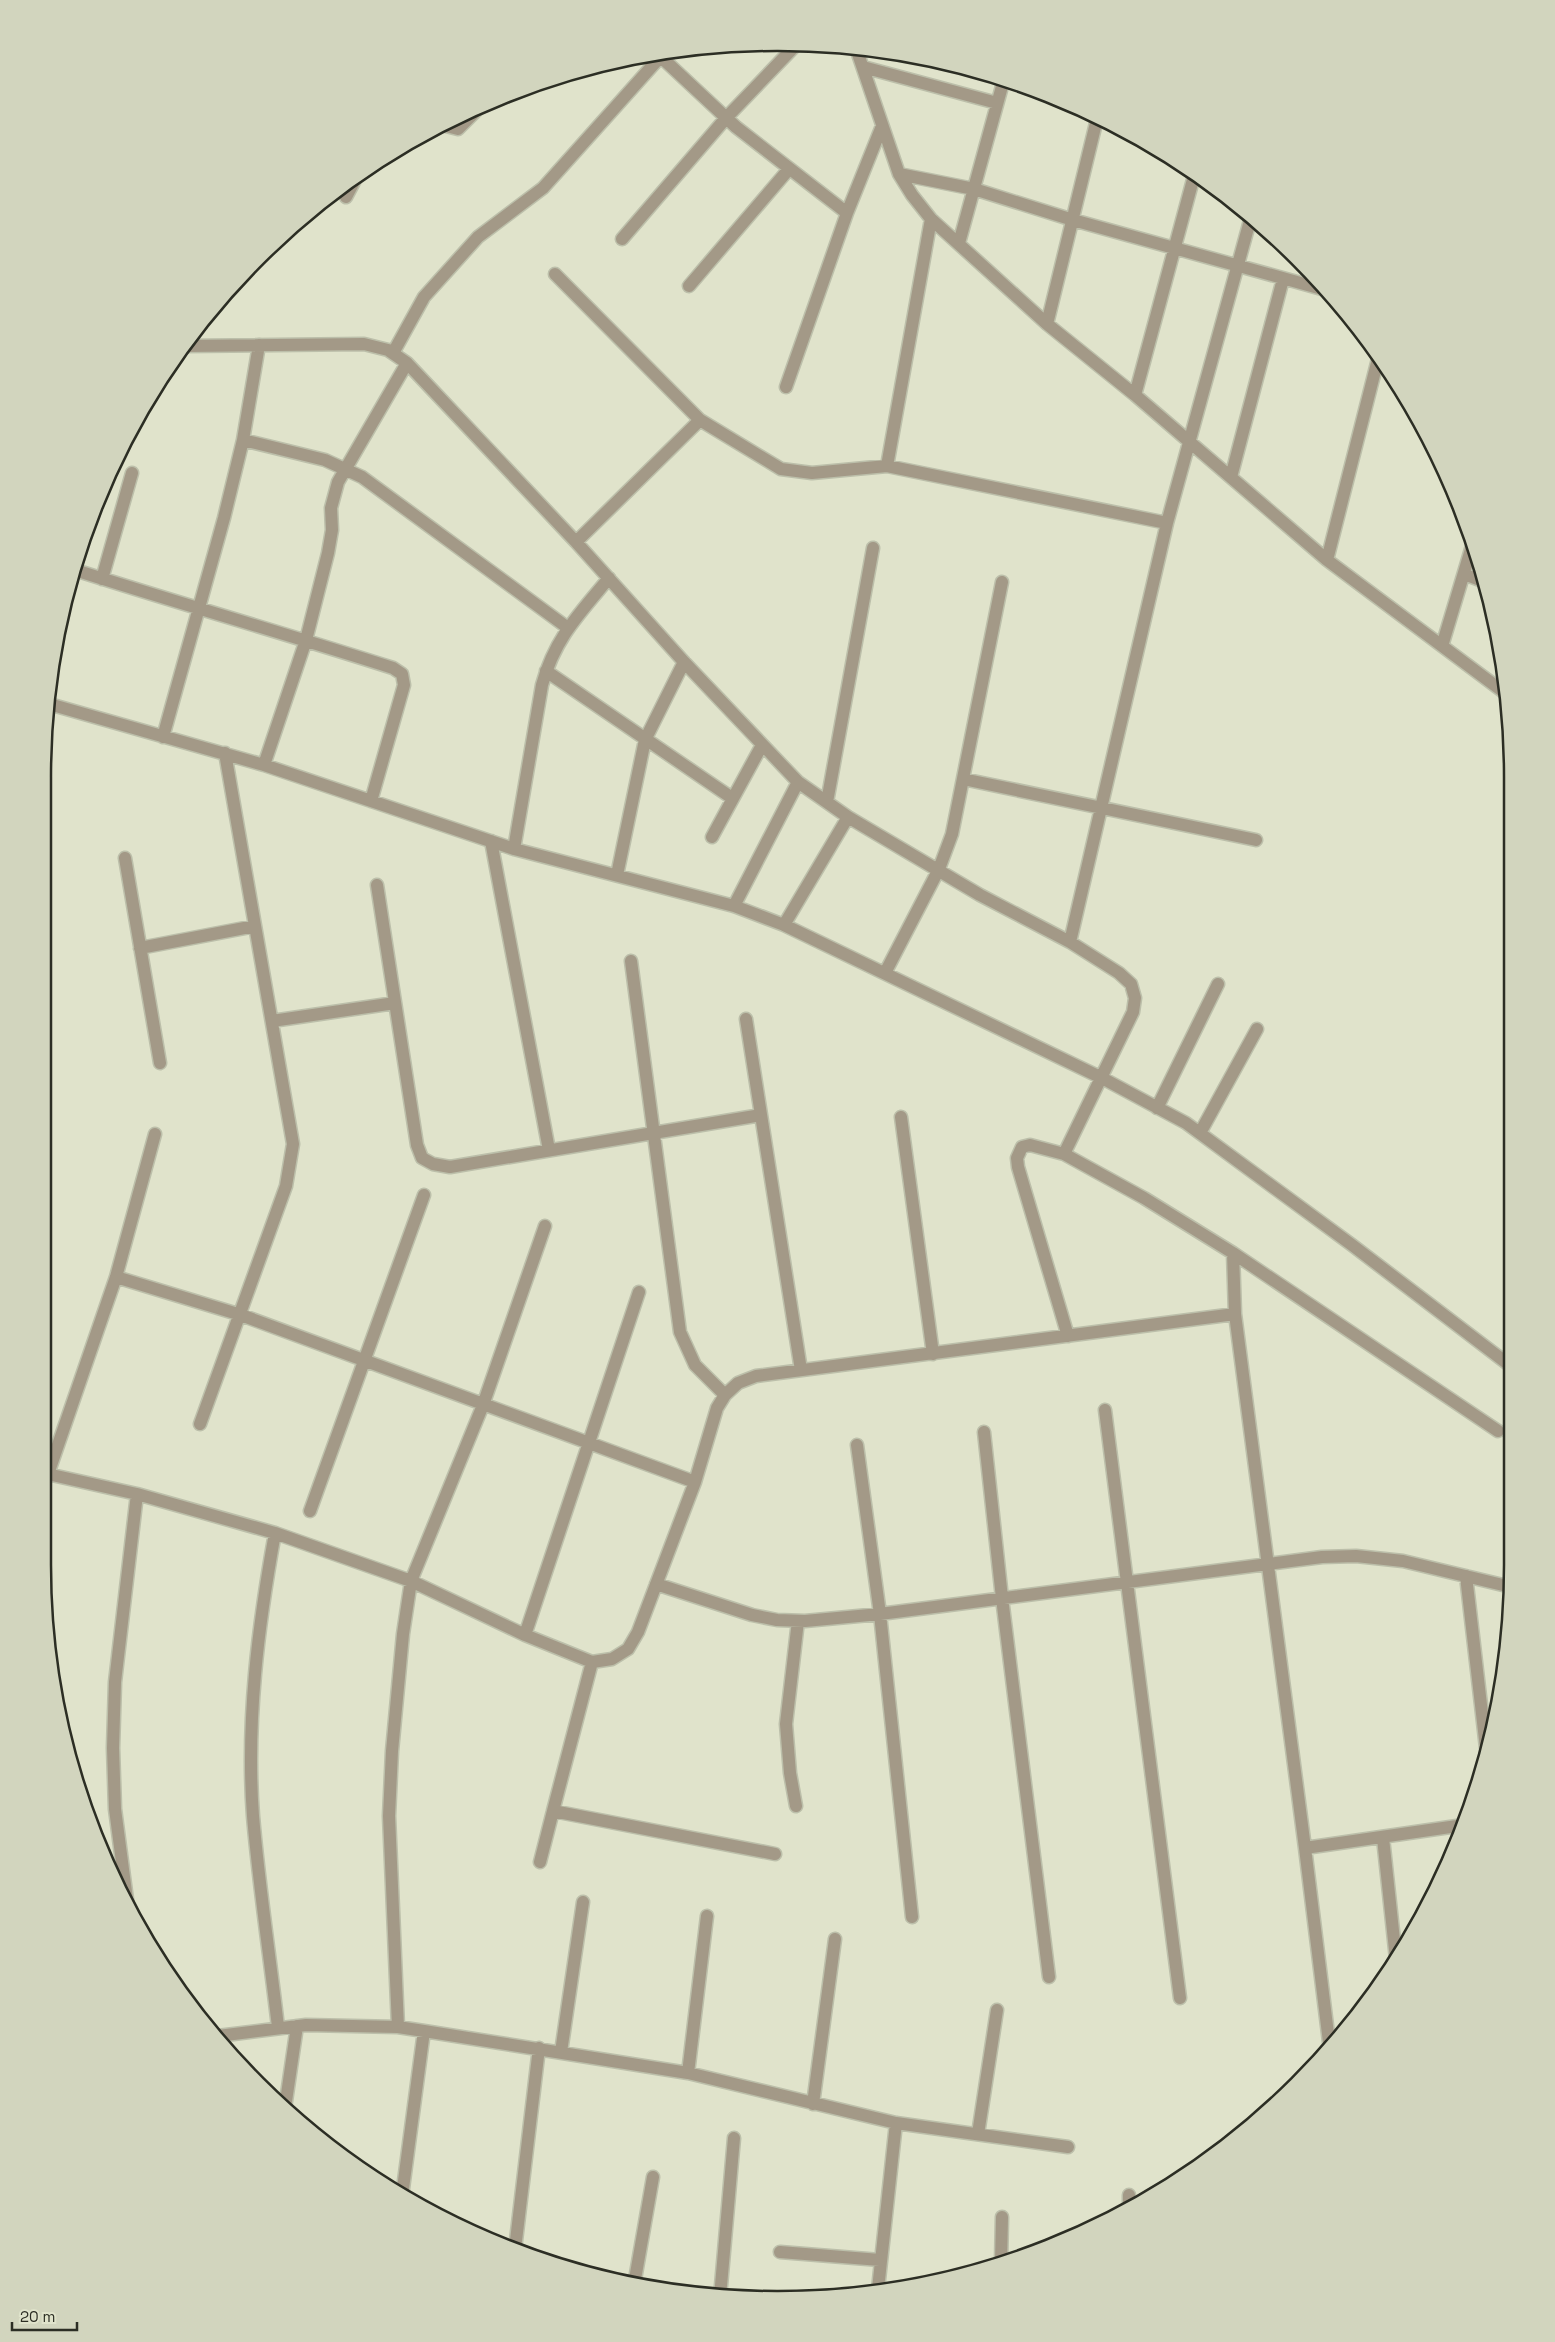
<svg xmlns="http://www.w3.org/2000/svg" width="1555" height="2342" font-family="'Space Grotesk',sans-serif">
  <rect width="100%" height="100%" fill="#e0e3cb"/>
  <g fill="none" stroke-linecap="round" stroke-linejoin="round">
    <defs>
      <path id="minor" d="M856,48L899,174L912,195L931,219L1047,324L1135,395L1327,560L1505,693
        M660,56L736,127L847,213
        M863,67L997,103
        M442,125L458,129L479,108
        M899,174L974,189L1073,220L1322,289
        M346,197L356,178
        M622,239L726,118L795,46
        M959,243L1004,79
        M555,274L700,420L781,469L812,473L887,466L1167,523
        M689,286L789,169
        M1047,324L1097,119
        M184,346L364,344L388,350L407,363L576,542L684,662L798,782L848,817L980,895L1070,942L1119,973L1131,984L1135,998L1133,1012L1064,1154
        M393,353L424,297L478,237L543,188L662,55
        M786,387L847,213L882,126
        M1135,395L1194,176
        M243,440L325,460L362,477L568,628
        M887,466L931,219
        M1231,477L1283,279
        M576,542L700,420
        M1327,560L1378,359
        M75,570C181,604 287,634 393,668L402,674L404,685L371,801
        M1464,574L1485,582
        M102,579L132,473
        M1442,646L1472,546
        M546,671L732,798
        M49,704L264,765L514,849L734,906L784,925L1102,1078L1186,1123L1352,1245L1508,1364
        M163,737L224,518L243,440L259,345
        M264,765L306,640L328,553L332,530L331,508L338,482L407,363
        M963,779L1256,840
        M827,802L873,548
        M712,837L762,745
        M491,841L549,1150
        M514,849L542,685C555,638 579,614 609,578
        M125,858L160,1063
        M617,875L645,740L684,662
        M377,885L417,1145L422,1158L433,1164L450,1167L761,1115
        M734,906L798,782
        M784,925L848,817
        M1070,942L1167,523L1251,217
        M140,948L255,926
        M631,961L680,1332L695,1365L725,1395
        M885,973L939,869L952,834L1002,582
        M746,1019L801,1370
        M272,1021L395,1003
        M1157,1108L1218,984
        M901,1117L933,1354
        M1200,1133L1257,1029
        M1233,1253L1235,1314L1305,1848L1330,2050
        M116,1277L241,1315L695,1482
        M1068,1336L1018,1167L1017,1158L1022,1147L1030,1145L1064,1154L1144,1198L1233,1253L1498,1431
        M1105,1410L1180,1998
        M200,1424L286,1186L293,1144L225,753
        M984,1432L1002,1598L1049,1977
        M857,1445L880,1614L912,1917
        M43,1473L137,1494L275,1533L411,1581L525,1635L592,1662L612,1659L628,1649L638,1632L695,1482L717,1408L725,1395L738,1383L756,1376L1235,1314
        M48,1474L116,1277L155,1134
        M310,1511L424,1195
        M275,1533C258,1626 246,1722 253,1816C259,1887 270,1957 278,2027
        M1466,1576L1486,1748
        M656,1584L752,1615L777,1620L805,1621L880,1614L1322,1557L1356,1556L1403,1561L1507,1586
        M525,1635L639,1292
        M592,1662L553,1811L775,1854
        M796,1806L790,1773L786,1724L798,1621
        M1383,1838L1396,1959
        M1305,1848L1464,1825
        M540,1862L553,1811
        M128,1907L115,1809L113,1748L115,1682L137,1494
        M398,2027L389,1816L392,1751L403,1634L411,1581L483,1405L545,1226
        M218,2036L306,2025L398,2027L424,2031L688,2073L896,2123L1068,2147
        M561,2052L583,1902
        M688,2073L707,1916
        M813,2104L835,1939
        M285,2108L297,2026
        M978,2134L997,2010
        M402,2196L424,2031
        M1129,2209V2195
        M515,2249L539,2048
        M780,2252L880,2260
        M1001,2263L1002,2217
        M634,2285L653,2177
        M878,2289L896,2123
        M720,2297L734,2138"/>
    </defs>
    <use href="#minor" stroke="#bcbfaa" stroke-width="15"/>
    <use href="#minor" stroke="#a39987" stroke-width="12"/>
  </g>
  <path d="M0 0H1555V2342H0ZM777 51H778A726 726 0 0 1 1504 777V1565A726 726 0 0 1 778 2291H777A726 726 0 0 1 51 1565V777A726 726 0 0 1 777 51Z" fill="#d2d5be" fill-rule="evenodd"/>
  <path fill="none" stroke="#2c2e24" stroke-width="2.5" d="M777 51H778A726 726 0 0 1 1504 777V1565A726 726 0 0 1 778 2291H777A726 726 0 0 1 51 1565V777A726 726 0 0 1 777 51Z"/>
  <path d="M12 2322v8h65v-8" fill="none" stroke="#2c2e24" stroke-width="2.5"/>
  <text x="20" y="2322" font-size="15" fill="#2c2e24" stroke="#e0e3cb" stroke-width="4" paint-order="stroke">20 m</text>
</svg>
